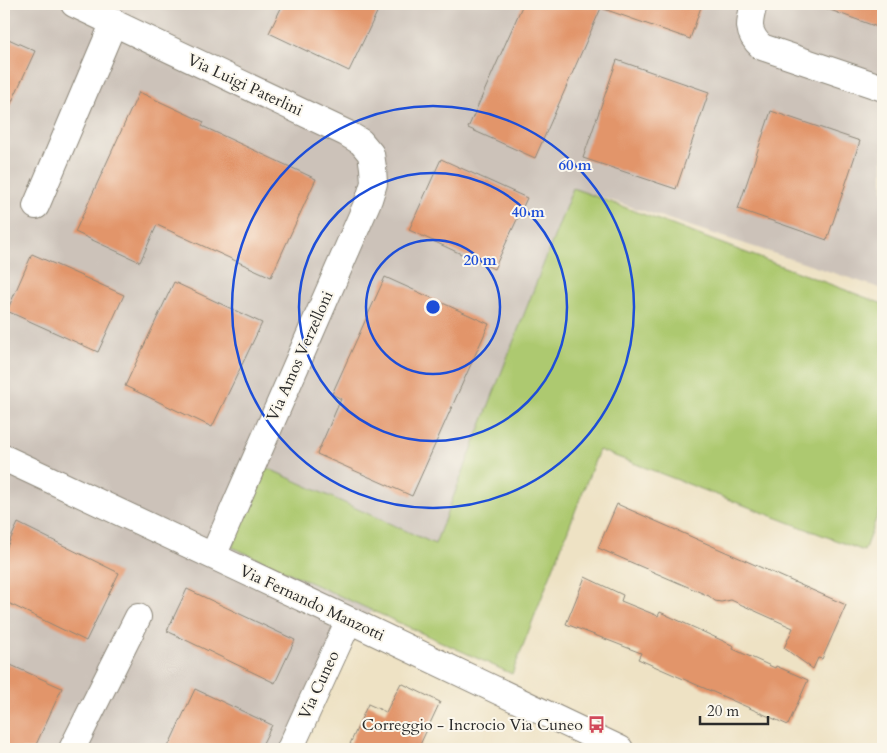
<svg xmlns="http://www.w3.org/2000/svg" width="887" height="753" font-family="Cardo,serif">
  <rect width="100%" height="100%" fill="#fbf7ec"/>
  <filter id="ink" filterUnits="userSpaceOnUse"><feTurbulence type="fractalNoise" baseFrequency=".02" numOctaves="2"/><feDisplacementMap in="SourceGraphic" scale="10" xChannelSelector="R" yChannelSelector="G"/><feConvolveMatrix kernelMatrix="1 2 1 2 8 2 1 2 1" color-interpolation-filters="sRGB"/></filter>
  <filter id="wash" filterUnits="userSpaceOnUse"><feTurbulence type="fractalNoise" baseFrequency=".0096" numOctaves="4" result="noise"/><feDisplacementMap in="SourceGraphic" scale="20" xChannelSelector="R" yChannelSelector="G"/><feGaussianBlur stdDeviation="1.12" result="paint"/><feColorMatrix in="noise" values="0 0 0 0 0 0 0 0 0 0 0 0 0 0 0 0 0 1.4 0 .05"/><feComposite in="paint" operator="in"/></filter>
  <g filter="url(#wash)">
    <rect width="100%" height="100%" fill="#eee2c4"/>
    <path fill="#ccc2b9" d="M4,4H883V289L573,188L448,550L350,629L296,749H4Z"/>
    <path fill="#adc970" stroke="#6c7a4e" d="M573,188L883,304V501L864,551L599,450L512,674L232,547L267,468L435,544Z"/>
    <g id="blocks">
      <path fill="#e2956a" d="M283,4H381L349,71L269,33Z
        M523,4H702L690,39L601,8L535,158L468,128Z
        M820,4H883V29L819,6Z
        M4,37L35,51L4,119Z
        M617,60L709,92L676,189L583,158Z
        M139,92L204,122L202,126L316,179L271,277L157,225L140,262L75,232Z
        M771,111L860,141L827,240L738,209Z
        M441,159L527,198L494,269L409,230Z
        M32,254L124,295L98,352L7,311Z
        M385,277L489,324L412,496L317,454L341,399L332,394Z
        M174,282L262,323L212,427L125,386Z
        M617,504L846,605L822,659L818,658L813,669L784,648L793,628L731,600L721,602L715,601L709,596L598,548Z
        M18,523L119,573L86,641L4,601V553Z
        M585,577L623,595L621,601L658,616L660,612L734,646L733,649L775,668L776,666L808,680L788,725L638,659L641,653L566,624Z
        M187,589L295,640L275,683L167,631Z
        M4,662L62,688L34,749H4Z
        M401,683L440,702L418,749H360L350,744L368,704L386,712Z
        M195,689L272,725L260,749H167Z"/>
    </g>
  </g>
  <g filter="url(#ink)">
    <use href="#blocks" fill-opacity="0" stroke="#8c8678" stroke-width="1"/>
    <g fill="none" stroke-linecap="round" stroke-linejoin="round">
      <defs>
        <path id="street" d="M74,4L346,133L361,142L371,154L373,168L374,183L369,199L213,556
          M754,4C749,22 746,33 762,47L883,88
          M36,206L114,22
          M4,458L349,620L620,749
          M72,749L138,617
          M290,749L349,620"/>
      </defs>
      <use href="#street" stroke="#8c8678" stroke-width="28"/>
      <use href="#street" stroke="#fff" stroke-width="26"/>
    </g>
  </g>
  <g fill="none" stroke="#1d4ed8" stroke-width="2.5">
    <circle cx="433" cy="307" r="67"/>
    <circle cx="433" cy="307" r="134"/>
    <circle cx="433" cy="307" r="201"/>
  </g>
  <defs>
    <symbol id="bus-bare" viewBox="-9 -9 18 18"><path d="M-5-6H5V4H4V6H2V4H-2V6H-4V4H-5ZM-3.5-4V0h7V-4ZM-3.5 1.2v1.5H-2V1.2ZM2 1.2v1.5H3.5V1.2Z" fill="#d1495b" stroke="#fbf7ec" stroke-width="2.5" paint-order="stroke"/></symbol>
  </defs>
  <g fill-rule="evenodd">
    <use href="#bus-bare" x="584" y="712" width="25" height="25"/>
  </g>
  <g text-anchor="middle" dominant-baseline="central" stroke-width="4" stroke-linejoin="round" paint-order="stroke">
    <g font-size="16" fill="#2b2b2b" stroke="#fbf7ec">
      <text transform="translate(245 85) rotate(25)">Via Luigi Paterlini</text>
      <text transform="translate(300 356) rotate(-66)">Via Amos Verzelloni</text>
      <text transform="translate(312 603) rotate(25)">Via Fernando Manzotti</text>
      <text transform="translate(319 685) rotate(-65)">Via Cuneo</text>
    </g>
    <g font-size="16" fill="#2b2b2b" stroke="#fbf7ec" text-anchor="end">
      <text x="583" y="725">Correggio - Incrocio Via Cuneo</text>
    </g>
  </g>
  <circle cx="433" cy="307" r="8" fill="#1d4ed8" stroke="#fbf7ec" stroke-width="2.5"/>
  <g font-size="15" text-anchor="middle" font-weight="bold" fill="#1d4ed8" stroke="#fbf7ec" stroke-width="4" stroke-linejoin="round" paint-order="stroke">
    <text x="575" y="170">60 m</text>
    <text x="528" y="217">40 m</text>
    <text x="480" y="265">20 m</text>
  </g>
  <rect width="887" height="753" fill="none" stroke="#fbf7ec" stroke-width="20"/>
  <path d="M700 716v8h68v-8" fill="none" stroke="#2b2b2b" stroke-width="2.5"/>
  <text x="707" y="716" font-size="15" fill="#2b2b2b" stroke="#fbf7ec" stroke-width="4" paint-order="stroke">20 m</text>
</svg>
